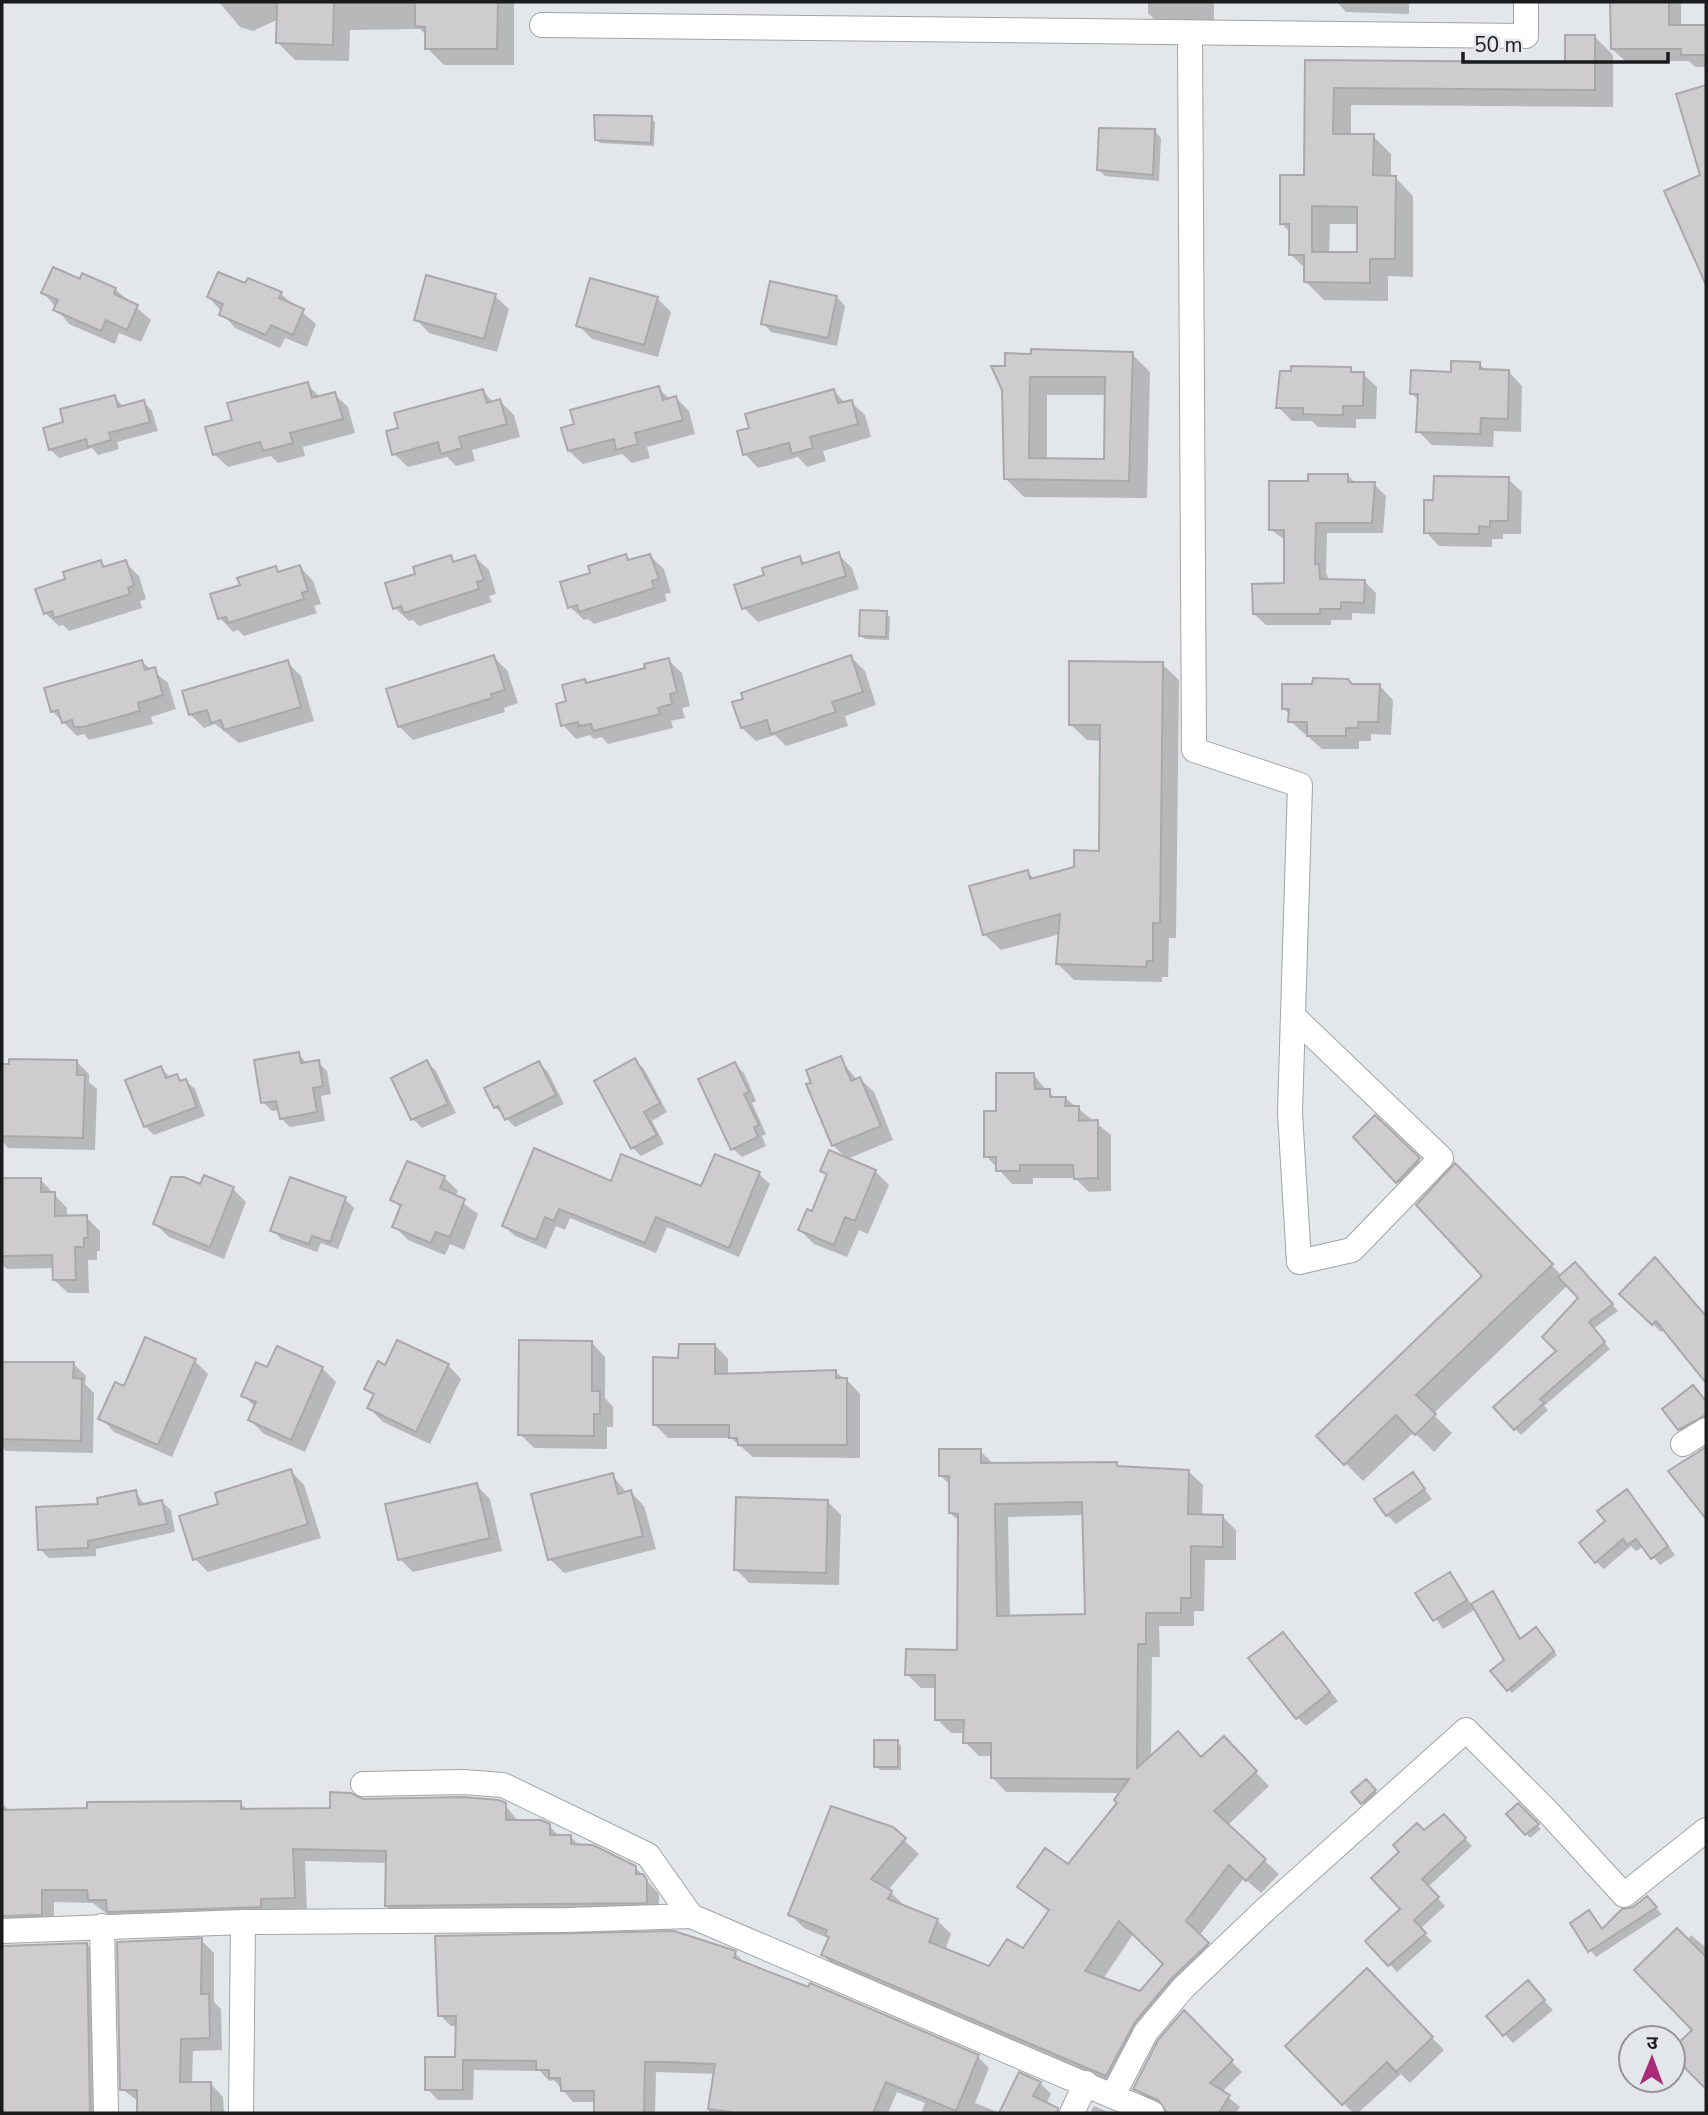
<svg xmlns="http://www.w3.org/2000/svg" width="1708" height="2115" font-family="'Nunito Sans','Noto Sans Devanagari',sans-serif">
  <rect width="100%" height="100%" fill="#e4e7e9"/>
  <path fill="#0003" fill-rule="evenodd" d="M219,2H514V65H444L427,48V36L420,29L350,30L349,61L295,60L278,43L279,19L253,31L240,27Z
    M1122,2H1214V24H1159L1148,13V3Z
    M1337,2H1409V14L1346,12Z
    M1612,2H1681V27H1706V67H1695L1689,61H1625L1612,49Z
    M1594,36L1613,55V107L1351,105V136H1373L1391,154V177H1395L1413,196V277L1388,276V301L1324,300L1306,282V269L1291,255V233L1281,223L1306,177L1307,62L1567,64ZM1330,224H1359L1358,254H1329Z
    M1706,87V280L1666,192L1702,176L1678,95Z
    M651,118L655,122L654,146L600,143L596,139Z
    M1155,131L1161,138L1159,181L1105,176L1098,169Z
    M80,281L115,289L151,320L141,342L119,333L115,344L69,324L44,293Z
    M246,286L281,294L316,324L307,347L285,338L280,348L235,328L209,297Z
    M495,296L509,309L497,352L429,333L416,319Z
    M837,297L845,306L837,346L771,332L763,323Z
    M657,298L671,312L658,357L592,339L578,325Z
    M1132,354L1150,372L1147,498L1024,497L1006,479V368ZM1047,395H1107L1106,461L1047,460Z
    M1479,364L1487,371L1509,372L1522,386L1521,432L1494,431L1493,447L1432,445L1418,431L1419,401L1411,393Z
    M1350,369L1355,373L1363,374L1377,387L1376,419H1356V428L1318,427L1312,421H1292L1278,407Z
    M307,384L320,397L334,394L348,407L355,433L303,447L305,456L278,463L271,456L228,467L214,454L234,421Z
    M658,388L670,399L676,398L689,411L695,434L647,447L650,458L632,463L622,454L583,464L569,451Z
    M483,391L494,403L500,401L514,415L520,437L472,450L475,461L456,466L447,457L408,467L394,454L400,429Z
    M834,391L845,403L851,402L865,415L871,437L823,451L826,461L807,467L798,457L758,468L745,454Z
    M114,397L123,406L144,402L152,411L158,431L117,442L119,449L98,455L92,448L59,458L50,449Z
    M1348,475L1356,484H1374L1386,496L1383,533H1327L1326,573L1330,581H1364L1376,593L1375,614L1352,613V620H1331V625H1266L1254,614L1286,585V541L1270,529L1310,483Z
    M1508,479L1522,492L1521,534H1503V539H1492V547L1439,546L1426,532L1435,502Z
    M838,554L852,568L859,589L758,622L744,608L799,558L806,564Z
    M625,556L631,561L650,556L664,569L671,593L665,594L667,601L594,624L588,619L584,620L570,607L592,574Z
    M450,557L456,563L475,557L489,570L496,594L489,596L492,602L419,626L413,620L409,621L395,608L417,575Z
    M101,562L107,568L125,562L139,576L146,599L140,601L142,608L69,631L63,625L59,626L45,613L67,580Z
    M300,567L313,581L321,604L314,606L317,613L244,636L238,630L233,632L220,618L242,586L275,568L280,573Z
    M886,613L890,617L889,640L865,639L861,635Z
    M493,657L507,670L518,703L504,708L505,712L413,740L399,726Z
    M851,657L865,671L876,705L845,716L848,726L786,746L775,735L756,741L742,728Z
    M668,660L682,673L690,706L682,708L685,718L671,721L673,728L608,744L602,737L594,739L590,735L576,739L563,725L568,703L584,681L588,685L647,670Z
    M142,662L168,683L176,709L151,717L153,724L89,740L84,734L77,736L52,711Z
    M287,662L301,676L314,721L239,743L215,724L204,728L190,714Z
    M1162,664L1179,680L1176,938H1169L1168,977H1162V982L1074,980L1058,964L1060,934L1001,950L984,934L1027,872L1035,879L1076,869L1101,853L1102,741L1087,740L1070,724Z
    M1353,686H1380L1393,700L1391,735L1371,734V741H1359V749H1322L1290,721V715L1284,709Z
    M298,1054L308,1064L318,1062L327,1071L331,1094L321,1096L325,1121L290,1127L281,1118L280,1110L272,1111L263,1102Z
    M840,1059L857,1080L860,1079L874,1092L893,1140L847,1159L833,1145Z
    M635,1060L644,1069L667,1112L652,1121L664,1144L641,1156L632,1147Z
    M77,1062L89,1074V1082L97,1089L95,1150L8,1148L2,1141V1066Z
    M427,1062L436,1071L456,1113L422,1128L413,1119Z
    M539,1063L548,1072L564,1104L515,1127L495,1107L486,1089Z
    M735,1064L744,1073L756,1101L752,1103L766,1134L762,1136L766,1146L742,1157L733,1149Z
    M161,1068L170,1077L186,1081L195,1089L205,1116L154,1135L145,1126Z
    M1033,1074L1047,1091L1057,1099L1065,1098L1111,1135V1191L1089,1192L1075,1178H1033V1184H1012L986,1156L998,1113Z
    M1375,1118L1437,1178L1415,1200L1355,1137Z
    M823,1171H875L889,1185L868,1234L859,1230L847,1257L814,1244L800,1230L813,1213L828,1177Z
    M759,1174L770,1184L739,1257L667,1227L656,1253L570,1218L565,1230L556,1226L546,1249L515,1236L504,1226L612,1183L702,1188Z
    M444,1177L458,1191L455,1197L478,1214L464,1250L450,1244L445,1255L408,1240L395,1227L402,1209L393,1200Z
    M40,1179L67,1208V1217H86L100,1231V1251H97V1260H88L89,1293H68L54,1280V1268L7,1269L2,1264V1180Z
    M1473,1183L1562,1276L1575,1264L1618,1311L1593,1329L1610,1349L1544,1406L1548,1410L1521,1435L1496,1408L1558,1351L1580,1299L1568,1285L1433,1414L1452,1433L1434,1452L1414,1432L1363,1481L1318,1436L1485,1276Z
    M201,1186L233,1189L246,1202L224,1259L169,1237L155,1224Z
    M345,1199L354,1208L338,1249L321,1243L317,1252L281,1239L273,1230Z
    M1663,1268L1706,1316V1380L1664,1329L1661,1332L1622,1294Z
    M592,1343L605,1357V1398L613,1407V1427H607V1449L534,1448L520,1434Z
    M715,1345L728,1359V1375L835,1372L847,1380L860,1394V1458L753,1457L731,1438H668L654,1424Z
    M195,1361L208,1374L172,1457L114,1432L101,1418L125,1388Z
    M73,1363L86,1376L85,1384L94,1393L93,1453L6,1451L2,1447V1364Z
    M448,1365L461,1379L430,1444L383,1422L369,1408L375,1397L367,1389Z
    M322,1368L336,1382L305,1452L264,1434L250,1420L256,1408L243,1395L268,1370Z
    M1700,1394L1706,1402V1425L1686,1436L1679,1429Z
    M980,1451L995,1465L1117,1464L1120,1468L1188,1471L1203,1485L1202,1516H1222L1236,1530V1560H1205L1204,1611H1194V1626H1159L1160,1657H1152L1151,1758L1202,1759L1224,1739L1269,1786L1227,1826L1279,1874L1261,1893L1244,1878L1199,1936L1221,1958L1185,1992L1121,2089L837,1969L823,1955L830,1939L804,1928L790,1914L892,1829L919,1854L888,1890L905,1906L937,1920L951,1934L945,1950L990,1968L1023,1951L1050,1913L1019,1887L1068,1866L1119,1803L1121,1793L1006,1792L992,1777L993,1756H979L965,1742V1733H951L937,1719V1688H921L907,1674L959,1652L960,1522L950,1513L951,1486L940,1475ZM1084,1515L1086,1616L1010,1617L1008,1517ZM1134,1933L1165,1964L1141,1993L1103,1979Z
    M291,1471L304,1485L321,1538L208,1572L195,1559L221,1505Z
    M1413,1474L1432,1499L1396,1524L1387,1515Z
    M612,1475L627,1493L631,1492L644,1506L656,1549L564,1573L550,1559Z
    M476,1485L490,1499L502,1551L413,1572L400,1559Z
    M135,1492L145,1505L162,1502L171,1510L175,1532L96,1549V1556L49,1558L40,1549L100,1506Z
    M1634,1499L1675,1555L1660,1565L1644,1546L1636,1551L1631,1546L1604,1569L1596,1562Z
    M827,1501L841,1515L839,1585L749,1583L736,1569Z
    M1449,1574L1472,1605L1521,1641L1540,1633L1557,1655L1512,1693L1508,1689L1506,1660L1476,1609L1443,1629L1418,1593Z
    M1291,1643L1338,1701L1306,1726L1298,1718Z
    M898,1742L901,1746V1770H880L876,1766Z
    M1366,1781L1379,1795L1366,1807L1353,1792Z
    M363,1801L505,1805L519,1822L549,1826L560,1837H571L580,1846L635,1867L659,1894V1915L400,1919L386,1906L388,1863L305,1861L307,1910L121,1925L93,1903L54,1902V1927L2,1942V1804L11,1812L240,1803L249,1811L331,1809Z
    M1518,1806L1541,1829L1530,1838L1509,1814Z
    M1444,1816L1472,1846L1428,1887L1445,1906L1420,1929L1432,1941L1397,1972L1368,1941L1402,1909L1424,1832Z
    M1646,1898L1662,1914L1596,1957L1590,1950L1589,1913L1604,1931Z
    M1691,1935L1706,1948V2025L1699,2034L1687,1940Z
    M437,1937L735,1953L747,1965L809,1989L811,1985L978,2057L989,2068L975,2103L1000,2113H921L925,2103L897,2092L888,2113H709L715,2074L656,2072L655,2113H596V2102H573L554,2080L549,2081L540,2071L474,2070L473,2100H438L427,2089L457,2059V2026H451L440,2015Z
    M201,1940L214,1953V2002L221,2009L222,2050L193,2051L192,2084L210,2083L223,2097L224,2113H139V2102L122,2089Z
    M87,1944L100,1958L103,2113H2V1948Z
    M1367,1970L1444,2050L1410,2083L1401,2074L1358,2113H1353L1288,2046Z
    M1536,1992L1553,2010L1513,2043L1488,2016Z
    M1184,2013L1242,2072L1222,2092L1240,2107L1236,2113H1168V2110L1146,2099L1135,2088Z
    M1020,2075L1040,2083L1051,2094L1046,2104L1061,2113H1001Z
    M1094,2106L1110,2113H1090Z"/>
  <path fill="#ceccce" stroke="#aba8ab" stroke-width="2" fill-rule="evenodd" d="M277,2H334L333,45L276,43Z
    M415,2H498L497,49H425V27L415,26Z
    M1610,2H1669V25H1706V55H1681V49H1611Z
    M1565,35H1595V90L1334,88L1333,134H1374L1373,175L1396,176L1395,259H1370V283L1304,282V255H1289V224H1280V175H1304L1305,60L1565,62ZM1312,206L1357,207V252H1312Z
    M1706,85V285L1664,191L1700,175L1676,94Z
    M594,115L652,116L651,143L595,140Z
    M1099,128L1155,129L1153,175L1097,170Z
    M53,267L80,279L82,273L116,288L114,294L138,305L127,330L106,320L101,331L53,310L58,300L41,293Z
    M218,272L245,283L248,278L282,292L279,298L304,309L293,335L271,325L266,335L219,315L223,304L207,297Z
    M426,275L496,294L484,339L414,320Z
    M590,278L658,297L644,345L576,326Z
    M770,281L837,296L828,338L761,324Z
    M1031,349L1133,352L1129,481L1004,479L1002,390L991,366H1005V353L1031,354ZM1030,377H1105L1104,459L1029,458Z
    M1451,361L1480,362V369L1509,370L1508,419L1481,418L1480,434L1416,432L1418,394H1410L1411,370L1451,372Z
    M1291,366L1351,367V372H1364L1363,406H1343V415H1333L1303,414V408H1276L1280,371H1291Z
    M308,382L312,398L335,392L343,419L290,433L293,443L263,451L260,442L213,455L205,427L232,420L227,403Z
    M659,386L663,400L676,396L683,420L635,433L638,444L616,450L614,439L568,451L561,428L574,424L570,410Z
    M483,389L487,403L500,399L507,424L459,437L462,448L441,454L438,442L392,455L386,431L398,428L394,413Z
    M834,389L838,403L852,400L858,424L810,437L813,448L792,454L789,443L743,455L737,431L749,428L745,414Z
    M115,395L118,407L144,400L150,422L109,433L111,440L88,447L86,439L49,450L43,428L63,422L60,409Z
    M1308,474H1348V482H1375L1372,523H1316L1315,564H1319L1320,579L1365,580L1364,603L1341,602V609H1320V614H1253L1252,584L1284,583V530H1269V481H1308Z
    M1434,476L1509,477L1508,521H1490V527L1479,526V534L1424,533V500H1433Z
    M839,552L846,576L742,609L734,585L764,575L762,568L800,556L802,564Z
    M626,554L628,560L650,554L659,579L652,581L654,588L579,612L577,605L568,608L560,582L590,573L588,566Z
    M451,555L453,562L475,555L484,580L477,582L479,589L404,613L401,606L393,609L385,583L415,574L413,567Z
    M101,560L103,567L126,560L134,585L128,588L130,594L54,618L52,611L44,614L35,589L65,579L63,572Z
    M300,565L308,591L302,593L304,599L228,623L226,617L218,619L210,594L240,585L237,578L276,566L278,572Z
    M860,610L887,611L886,637L859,636Z
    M494,655L505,690L491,694L492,698L398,727L386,689Z
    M851,655L863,692L832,702L836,712L771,734L767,720L741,728L732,702L743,699L741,693Z
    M669,658L677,692L670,694L672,704L658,708L660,714L593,731L591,724L579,726L578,722L561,726L556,704L566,701L562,685L585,679L586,683L645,668L644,664Z
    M142,660L145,670L155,667L163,695L138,703L140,711L83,727H74L72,720L62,723L58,710L51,712L44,688Z
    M288,660L301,707L224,730L221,720L211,723L207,710L189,715L182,691Z
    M1069,661L1163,662L1160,923H1153V961H1147L1146,967L1056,964L1060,914L983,935L969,886L1028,870L1030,879L1074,867V850L1099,851L1100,725H1069Z
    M1313,678L1348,679L1352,684H1380L1378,722H1358V728H1346V736H1307V722H1288L1289,709H1282V684H1312Z
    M299,1052L301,1063L319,1060L323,1086L313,1088L317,1112L280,1119L276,1101L261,1103L254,1060Z
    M841,1056L851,1081L860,1077L881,1126L832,1146L806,1084L811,1083L806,1070Z
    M635,1058L660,1103L644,1112L657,1135L631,1149L594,1081Z
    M9,1059L77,1060V1075H85L83,1138L2,1136V1064H9Z
    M427,1060L448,1104L411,1120L391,1078Z
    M539,1061L556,1095L505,1120L498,1106L494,1108L484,1088Z
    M735,1062L749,1092L744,1094L759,1125L754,1127L758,1137L731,1150L698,1079Z
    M161,1066L166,1078L177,1074L180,1081L186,1079L197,1107L144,1127L125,1080Z
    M996,1073H1034L1035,1089H1050V1097H1066L1065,1106H1079V1121L1098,1120V1178L1074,1179L1073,1165H1020V1171H996V1157H984V1111H996Z
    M1375,1115L1420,1158L1396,1183L1353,1137Z
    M534,1148L611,1181L621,1154L701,1186L715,1154L760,1172L729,1248L656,1217L645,1243L559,1209L554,1221L545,1217L536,1240L502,1226Z
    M829,1150L876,1170L855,1221L845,1217L834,1245L798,1230L807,1209L812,1211L827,1174L820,1171Z
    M407,1161L445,1176L440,1188L465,1199L450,1237L436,1232L431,1243L392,1227L401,1205L390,1200Z
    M1455,1163L1553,1264L1416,1395L1436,1414L1415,1435L1396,1415L1344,1465L1316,1436L1482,1276L1416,1205Z
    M204,1175L234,1187L210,1247L153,1224L171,1177H184L200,1184Z
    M290,1177L346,1197L330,1242L312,1236L309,1244L270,1231Z
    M2,1178H41V1192H55V1216L87,1215L88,1238H84V1247H75L76,1280H53L52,1255L2,1256Z
    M1655,1257L1706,1316V1383L1656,1321L1652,1325L1619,1294Z
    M1575,1262L1613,1304L1589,1322L1605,1342L1540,1399L1544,1403L1514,1430L1493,1407L1556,1351L1542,1337L1578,1298L1558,1277Z
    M145,1337L196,1359L158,1445L98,1419L115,1382L124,1386Z
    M397,1340L449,1364L416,1432L367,1408L374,1394L364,1389L378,1361L385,1365Z
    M519,1340L592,1341V1391H600V1414H594V1436L518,1435Z
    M679,1344H715V1374L836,1370V1378H847V1445H738L737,1438H729V1425H653V1357L678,1358Z
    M277,1346L323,1367L291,1440L248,1420L256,1402L241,1396L256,1362L267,1367Z
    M2,1362H74L73,1378L82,1379L81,1441L2,1439Z
    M1693,1385L1706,1401V1415L1678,1430L1662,1409Z
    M1706,1447V1519L1668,1471Z
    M939,1449H981V1463L1117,1462V1466L1189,1470L1188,1514L1223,1515V1547L1191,1546V1598H1181V1613H1146V1644H1138L1137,1768L1178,1731L1201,1757L1224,1736L1257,1771L1214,1811L1266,1859L1246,1881L1229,1865L1186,1921L1209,1943L1172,1978L1135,2022L1106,2076L821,1955L829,1937L825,1935L827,1930L788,1915L831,1806L893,1827L906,1838L871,1879L892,1891L888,1899L938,1919L929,1942L989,1966L1007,1939L1023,1948L1049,1910L1017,1887L1045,1848L1068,1864L1117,1803L1114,1800L1129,1779L991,1778V1743H963L964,1720H935V1675H905L906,1649L957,1650L958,1514L949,1513V1476H939ZM1082,1502L1085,1614L997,1616L995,1504ZM1119,1921L1163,1964L1140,1991L1085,1971Z
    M291,1469L308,1524L193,1560L179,1516L218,1504L215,1493Z
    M1413,1472L1425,1489L1386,1516L1374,1499Z
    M613,1473L618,1494L631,1490L643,1536L548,1560L531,1494Z
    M477,1483L490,1538L398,1560L385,1504Z
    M1627,1489L1668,1546L1651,1559L1636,1539L1627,1545L1623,1539L1595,1563L1579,1543L1605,1521L1597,1511Z
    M136,1490L139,1505L162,1500L167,1524L88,1541V1548L38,1550L36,1507L98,1504L97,1498Z
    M736,1497L828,1500L826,1573L734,1570Z
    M1450,1572L1467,1600L1433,1621L1415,1593Z
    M1493,1591L1520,1639L1536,1627L1554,1651L1507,1691L1490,1671L1504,1660L1471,1604Z
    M1283,1632L1330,1692L1296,1719L1248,1658Z
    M874,1740H898V1767H874Z
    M1366,1779L1376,1790L1361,1804L1351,1792Z
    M330,1792L351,1793L363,1799L463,1797L499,1800L506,1803V1820H541L550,1824V1835H571V1844L593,1845L636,1866V1874H643L647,1880V1903L385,1906L386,1851L293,1849L295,1898L261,1899V1907L107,1912L106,1900H88L87,1890H42V1915L2,1916V1810L87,1808V1802L241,1801V1809L330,1808Z
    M1518,1803L1539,1824L1525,1835L1506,1814Z
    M1444,1814L1466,1838L1422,1879L1439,1897L1414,1920L1426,1933L1388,1966L1365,1941L1400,1909L1371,1878L1399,1852L1393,1845L1417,1823L1424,1830Z
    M1647,1896L1657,1907L1588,1952L1570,1923L1589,1910L1602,1929L1622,1909L1633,1907Z
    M1677,1928L1706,1957V2089L1673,2056V2048L1692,2030L1634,1970Z
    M674,1931L730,1949L736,1951L734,1958L808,1987L810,1983L979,2055L956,2111L886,2082L873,2113H736L708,2109L715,2064L666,2062H645L644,2113H594V2091H561L560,2078H549V2070H536V2061L463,2060V2090H425V2057H455L456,2016H438L435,1936Z
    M202,1938L201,1994H209L210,2038L181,2039L180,2082H211V2113H137V2090H120L117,1942Z
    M87,1943L90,2113H2V1946Z
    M1367,1968L1433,2037L1396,2072L1387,2062L1342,2105L1285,2046Z
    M1528,1980L1545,2000L1503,2036L1486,2016Z
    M1184,2010L1233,2060L1210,2083L1230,2095L1219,2113H1167L1158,2100L1133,2089L1158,2040Z
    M1019,2072L1041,2082L1033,2096L1058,2108L1057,2113H999Z"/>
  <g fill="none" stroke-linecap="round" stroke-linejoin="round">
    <defs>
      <path id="street" d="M542,25L1526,36V2
        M1190,33L1194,750L1300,785L1290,1113L1299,1262L1352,1250L1441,1158L1293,1016
        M1683,1444L1706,1430
        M363,1784L463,1782L503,1785L648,1855L691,1916
        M102,1926L106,2113
        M2,1931L243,1922L567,1920L691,1916L1152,2113
        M1113,2095L1146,2032L1183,1988L1266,1909L1466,1730L1548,1812L1624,1895L1706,1830
        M241,2113L243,1922
        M1072,2113L1086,2083"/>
    </defs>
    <use href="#street" stroke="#a1a4a6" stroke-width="26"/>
    <use href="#street" stroke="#fff" stroke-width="24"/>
  </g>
  <rect width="1708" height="2115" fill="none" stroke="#1a1b1c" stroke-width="7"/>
  <g transform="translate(1652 2059) rotate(1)"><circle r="33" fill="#e4e7e9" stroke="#939597" stroke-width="2"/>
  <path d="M0-5L12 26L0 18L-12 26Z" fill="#aa2b7a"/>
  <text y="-10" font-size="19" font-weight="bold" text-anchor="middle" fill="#1a1b1c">उ</text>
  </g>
  <path d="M1463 52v10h205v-10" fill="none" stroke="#1a1b1c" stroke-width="3.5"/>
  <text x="1474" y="52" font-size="21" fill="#1a1b1c" stroke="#e4e7e9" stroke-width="5" paint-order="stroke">50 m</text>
</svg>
